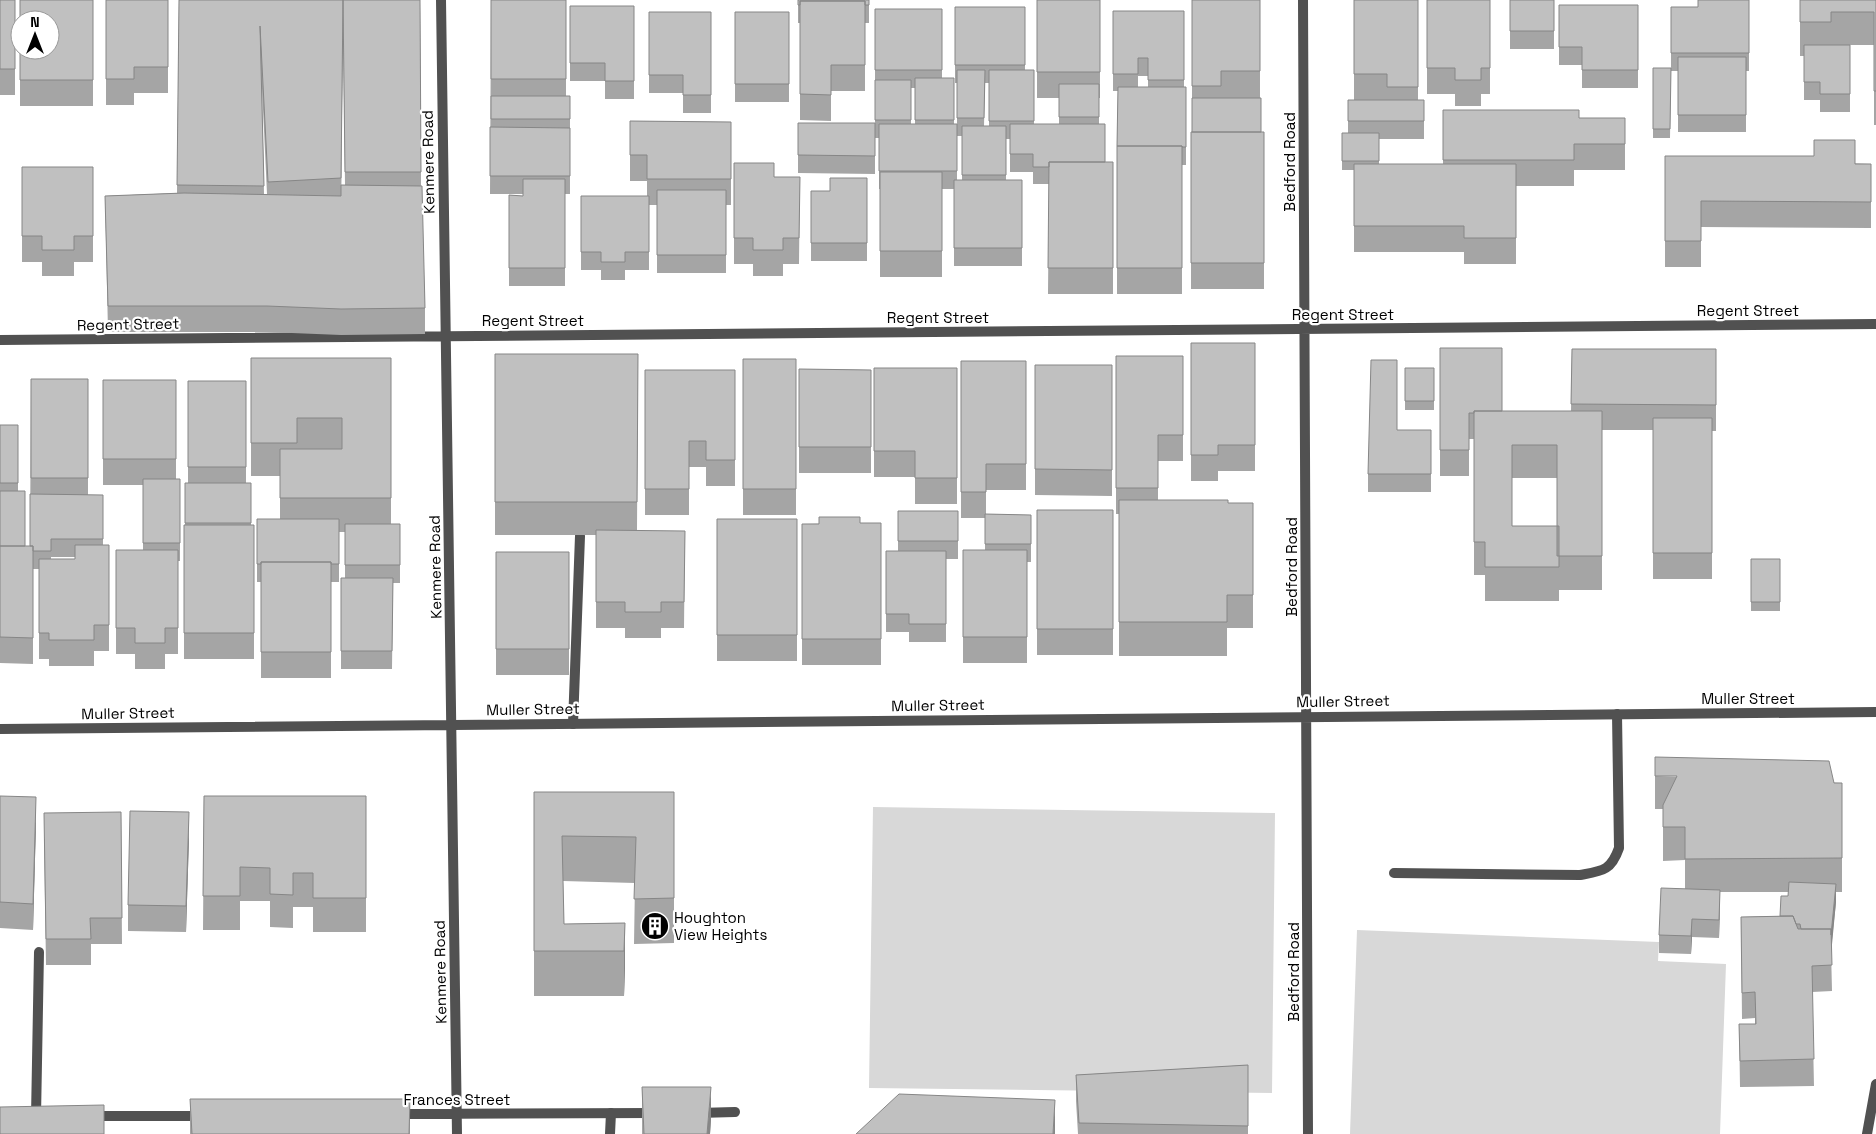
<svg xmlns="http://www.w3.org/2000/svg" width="1876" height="1134" font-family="'Space Grotesk',sans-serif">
  <rect width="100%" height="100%" fill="#fff"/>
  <path fill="#d8d8d8" d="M873,807L1275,813L1272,1093L869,1088Z
    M1357,930L1659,942L1658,961L1726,964L1720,1134H1350Z"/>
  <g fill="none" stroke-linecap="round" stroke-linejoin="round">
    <path stroke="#515151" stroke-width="10" d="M573,724L580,536
      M1394,873L1580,875C1602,871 1611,871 1619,848L1617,714
      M36,1117L39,952
      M610,1134L611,1113"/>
    <path stroke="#515151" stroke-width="10" d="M441,0L457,1134
      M1303,0L1308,1134
      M0,340L1876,324
      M0,729L1876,712
      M698,1113L735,1112
      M398,1114L654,1113
      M91,1116H204
      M1867,1134L1876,1084"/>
  </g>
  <path fill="#a5a5a5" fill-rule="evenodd" d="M0,0H15V95H0Z
    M93,0V106H20V50Z
    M106,0H168V93H134V105H106Z
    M179,0H420L421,186L425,308V334L341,335L267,332H108L105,196L177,193ZM343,21L345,185H341ZM262,88L267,194H264Z
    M491,0H566V96H570V194H565V286H509V195L523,196V194H490Z
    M798,0H869V23H865V91H831V121L800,120V23H798Z
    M1037,0H1100V98H1099V124L1105,162H1113V294H1048L1049,184H1033V172H1010V139H1006V180H1022V266H954V189H942V277H880V189H879V138H875V174L798,173V123H875V9H942V78H954V124H957V83H955V7H1025V70H1034V124H1059V98H1037ZM985,83H989V126H984ZM911,88H915V124H911ZM957,136H962V180H957Z
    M1192,0H1260V97L1261,132H1264V289H1191V132H1192Z
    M1354,0H1418V100H1424V139H1379V164H1443V110L1579,118H1625V170H1574V186H1516V264H1464V252H1354V170H1342V133H1348V100H1387H1354Z
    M1427,0H1490V94H1481V106H1455V94H1427Z
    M1510,0H1554V49H1510Z
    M1749,0V71H1746V132H1678V71H1671L1670,138H1653V68H1671V7H1698Z
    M1800,0H1876V125H1874V45H1850V112H1820V100H1804V56H1800Z
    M1559,5H1638V88H1582V65H1559Z
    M570,6H634V99H605V81H570Z
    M1113,11H1184V87H1186V165H1182V294H1117V146L1118,91H1113ZM1138,76H1148V87H1138Z
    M649,12H711V113H683V93H649Z
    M735,12H789V102H735Z
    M630,121L731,122V205H726V273H657V205H649V270H625V280H601V270H581V196H647V181H630Z
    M1665,156L1871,164V228L1701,227V267H1665Z
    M734,163L774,177H800L799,264H783V276H753V264H734Z
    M22,167H93V262H74V276H42V262H22Z
    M867,178V261H811V191H830Z
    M1191,343H1255V471H1218V481H1191Z
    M1440,348L1502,411H1571L1572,349H1716V431H1712V579H1653V430H1602V590H1559V601H1485V575H1474V439H1469V476H1440ZM1512,478H1557V526H1512Z
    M495,354H638L637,531H685L684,628H661V638H625V628H596V535H495Z
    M1116,356H1183V461H1158V500L1228,503H1253V628H1227V656H1119V514H1116Z
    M251,358H391V524H400V583H393L392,669H341V578H345V532H339V582H331V678H261V582H257V519H280V476H251Z
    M743,359H796V515H743Z
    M961,361H1026V490H986V514L1031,515V562H1027V663H963V550H985V518H961Z
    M1035,365H1112V496L1035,495Z
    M874,368H957V504H915V477H874Z
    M1405,368H1434V410H1405Z
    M799,369L871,370V473H799Z
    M645,370H735V486H706V467H689V515H645Z
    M31,379H88V495H103V545H109V651H94V666H49V659H39V569H33V664L0,663V425H18V491L25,546H30ZM51,557H75V559H51Z
    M103,380H176V479H180V561H178V654H165V669H135V654H116V550H143V485H103Z
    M188,381H246V483H251V525H254V659H184V525H185V483H188Z
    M1397,430H1431V492H1368V474Z
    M1037,510H1113V655H1037Z
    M898,511H958V559H946V642H909V632H886V551H898Z
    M717,519H797V661H717Z
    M860,523H881V665H802V524Z
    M496,552H569V675H496Z
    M1751,559H1780V611H1751Z
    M1655,776L1842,783V892H1836V902L1831,949L1832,991L1812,992L1814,1086L1740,1087L1739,1024H1755V1018L1742,1019L1741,917L1780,916L1788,896L1789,892H1720L1719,938L1692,937L1691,954L1659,953V935L1685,889V860L1663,861V809H1655Z
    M534,792H674V943L634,944L635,883L563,881L564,924L625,923V968L624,996H534Z
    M0,796L36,823L33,930L0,928Z
    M204,796H366V932H313V907H293V928L270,927V901H240V930H203Z
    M121,812L122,944H91V965H46L44,839Z
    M189,838L186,932L128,931V905Z
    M1248,1065V1134H1078L1076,1101V1075Z
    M642,1087L711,1120L710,1134H642Z
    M190,1099H410V1134H190Z"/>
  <path fill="#868686" d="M343,0V21L341,211V178Z
    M36,797V823L33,930V904Z
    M189,812V838L186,932V906Z
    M1836,884V902L1831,955V937Z
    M1720,890V908L1719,938V920Z
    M1692,919V937L1691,954V936Z
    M625,923V968L624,996V951Z
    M711,1087V1120L710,1134H707Z
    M1055,1100V1134H1053Z"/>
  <path fill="#c0c0c0" stroke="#868686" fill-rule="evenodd" d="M0,0H15V69H0Z
    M20,0H93V80H20V50H50V20H20Z
    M106,0H168V67H134V79H106Z
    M179,0H343L341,178L268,182L260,26L264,186L177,185Z
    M343,0H420L421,172H345Z
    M491,0H566V79H491Z
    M798,0H869V5H865V1H800V5H798Z
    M1037,0H1100V72H1037Z
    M1192,0H1260V71H1221V86H1192Z
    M1354,0H1418V87H1387V74H1354Z
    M1427,0H1490V68H1481V80H1455V68H1427Z
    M1510,0H1554V31H1510Z
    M1698,0H1749V53H1671V7H1698Z
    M1800,0H1876V91H1874V12H1831V22H1800Z
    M800,1H865V65H831V95L800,94Z
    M1559,5H1638V70H1582V47H1559Z
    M570,6H634V81H605V63H570Z
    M955,7H1025V65H955Z
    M875,9H942V70H875Z
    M1113,11H1184V80H1148V58H1138V74H1113Z
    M649,12H711V95H683V75H649Z
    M735,12H789V84H735Z
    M1804,45H1850V94H1820V82H1804Z
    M1678,57H1746V115H1678Z
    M1653,68H1671L1670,129H1653Z
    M957,70H985L984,118H957Z
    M989,70H1034V121H989Z
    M915,78H954V120H915Z
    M875,80H911V120H875Z
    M1059,84H1099V117H1059Z
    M1118,87H1186V147H1182V146H1117Z
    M491,96H570V119H491Z
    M1192,98H1261V132H1192Z
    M1348,100H1424V121H1348Z
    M1443,110H1579V118H1625V144H1574V160H1443Z
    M630,121L731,122V179H647V155H630Z
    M798,123H875V156L798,155Z
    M879,124H957V171H879Z
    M1010,124H1105V162H1049V167H1033V154H1010Z
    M962,126H1006V175H962Z
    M490,127L570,128V176H490Z
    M1191,132H1264V263H1191Z
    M1342,133H1379V161H1342Z
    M1814,140H1855V164H1871V202L1701,201V241H1665V156H1814Z
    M1117,146H1182V268H1117Z
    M1049,162H1113V268H1048Z
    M734,163H774V177H800L799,238H783V250H753V238H734Z
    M1354,164H1516V238H1464V226H1354Z
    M22,167H93V236H74V250H42V236H22Z
    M880,172H942V251H880Z
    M830,178H867V243H811V191H830Z
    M523,179H565V268H509V195L523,196Z
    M954,180H1022V248H954Z
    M341,185L422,186L425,308L341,309L267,306H108L105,196L184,193L341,196Z
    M657,190H726V255H657Z
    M581,196H649V252H625V262H601V252H581Z
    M1191,343H1255V445H1218V455H1191Z
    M1440,348H1502V411H1474V413H1469V450H1440Z
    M1572,349H1716V405L1571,404Z
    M495,354H638L637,502H495Z
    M1116,356H1183V435H1158V488H1116Z
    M251,358H391V498H280V449H342V418H297V443H251Z
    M743,359H796V489H743Z
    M1371,360H1397V430H1431V474H1368Z
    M961,361H1026V464H986V492H961Z
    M1035,365H1112V470L1035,469Z
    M874,368H957V478H915V451H874Z
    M1405,368H1434V401H1405Z
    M799,369L871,370V447H799Z
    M645,370H735V460H706V441H689V489H645Z
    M31,379H88V478H31Z
    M103,380H176V459H103Z
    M188,381H246V467H188Z
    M1474,411H1602V556H1559V567H1485V542H1474ZM1512,445H1557V526H1512ZM1557,526H1559V556H1557Z
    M1653,418H1712V553H1653Z
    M0,425H18V483H0Z
    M143,479H180V543H143Z
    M185,483H251V523H185Z
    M0,491H25V546H0Z
    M30,494L103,495V539H51V551H33V546H30Z
    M1119,500H1228V503H1253V595H1227V622H1119Z
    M1037,510H1113V629H1037Z
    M898,511H958V541H898Z
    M985,514L1031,515V544H985Z
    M819,517H860V523H881V639H802V524H819Z
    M257,519H339V564H331V562H261V564H257Z
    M717,519H797V635H717Z
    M345,524H400V565H345Z
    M184,525H254V633H184Z
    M596,530L685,531L684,602H661V612H625V602H596Z
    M75,545H109V625H94V640H49V633H39V559H75Z
    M0,546H33V638L0,637Z
    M116,550H178V628H165V643H135V628H116Z
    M963,550H1027V637H963Z
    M886,551H946V624H909V614H886Z
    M496,552H569V649H496Z
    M1751,559H1780V602H1751Z
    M261,562H331V652H261Z
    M341,578H393L392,651H341Z
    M1655,757L1829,761L1834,783H1842V858L1685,859V827H1663V805L1677,776H1655Z
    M534,792H674V898L634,899L636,837L562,836L564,924L625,923L624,951H534Z
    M0,796L36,797L33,904L0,902Z
    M204,796H366V898H313V873H293V895L270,894V868L240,867V896H203Z
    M130,811L189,812L186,906L128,905Z
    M121,812L122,918H90L91,939H46L44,813Z
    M1789,882L1836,884L1831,935V929H1801L1800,924H1796L1793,916H1780L1781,896H1788Z
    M1661,888L1720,890L1719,920L1692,919L1691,936L1659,935Z
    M1793,916L1798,929H1831L1832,965L1812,966L1814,1059L1740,1061L1739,1024H1756L1755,992L1742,993L1741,917Z
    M1248,1065V1126L1079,1123L1076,1075Z
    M642,1087H711L707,1134H644Z
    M899,1094L1055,1100L1053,1134H856Z
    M190,1099H410L409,1134H192Z
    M104,1105V1134H0V1107Z"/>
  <defs>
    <symbol id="building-disc" viewBox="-11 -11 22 22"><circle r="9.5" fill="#000" stroke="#fff"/><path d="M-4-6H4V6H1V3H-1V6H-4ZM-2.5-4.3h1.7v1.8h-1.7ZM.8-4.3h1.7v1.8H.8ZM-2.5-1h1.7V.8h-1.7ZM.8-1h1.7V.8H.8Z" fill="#fff"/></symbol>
  </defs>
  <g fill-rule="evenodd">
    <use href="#building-disc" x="639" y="910" width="32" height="32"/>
  </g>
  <g text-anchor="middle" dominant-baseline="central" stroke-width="4.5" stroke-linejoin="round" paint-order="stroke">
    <g font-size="15" fill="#000" stroke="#fff">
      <text transform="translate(428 162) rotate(-91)">Kenmere Road</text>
      <text transform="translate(1289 162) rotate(-90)">Bedford Road</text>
      <text x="1748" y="310">Regent Street</text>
      <text x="1343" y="314">Regent Street</text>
      <text x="938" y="317">Regent Street</text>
      <text x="533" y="320">Regent Street</text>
      <text transform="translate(128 324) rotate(-1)">Regent Street</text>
      <text transform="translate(435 567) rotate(-91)">Kenmere Road</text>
      <text transform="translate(1291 567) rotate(-90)">Bedford Road</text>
      <text x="1748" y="698">Muller Street</text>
      <text transform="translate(1343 701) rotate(-1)">Muller Street</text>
      <text transform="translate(938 705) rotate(-1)">Muller Street</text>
      <text transform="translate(533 709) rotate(-1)">Muller Street</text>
      <text transform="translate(128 713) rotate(-1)">Muller Street</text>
      <text transform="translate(440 972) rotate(-91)">Kenmere Road</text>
      <text transform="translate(1293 972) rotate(-90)">Bedford Road</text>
      <text x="457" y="1099">Frances Street</text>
    </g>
    <g font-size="15" fill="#000" stroke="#fff" text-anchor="start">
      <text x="674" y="917">Houghton<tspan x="674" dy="17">View Heights</tspan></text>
    </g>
  </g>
  <g transform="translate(35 35)"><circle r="24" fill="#ffffff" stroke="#999999"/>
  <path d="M0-4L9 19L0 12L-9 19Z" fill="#000000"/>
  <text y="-8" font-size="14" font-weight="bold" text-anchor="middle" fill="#000000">N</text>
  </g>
</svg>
